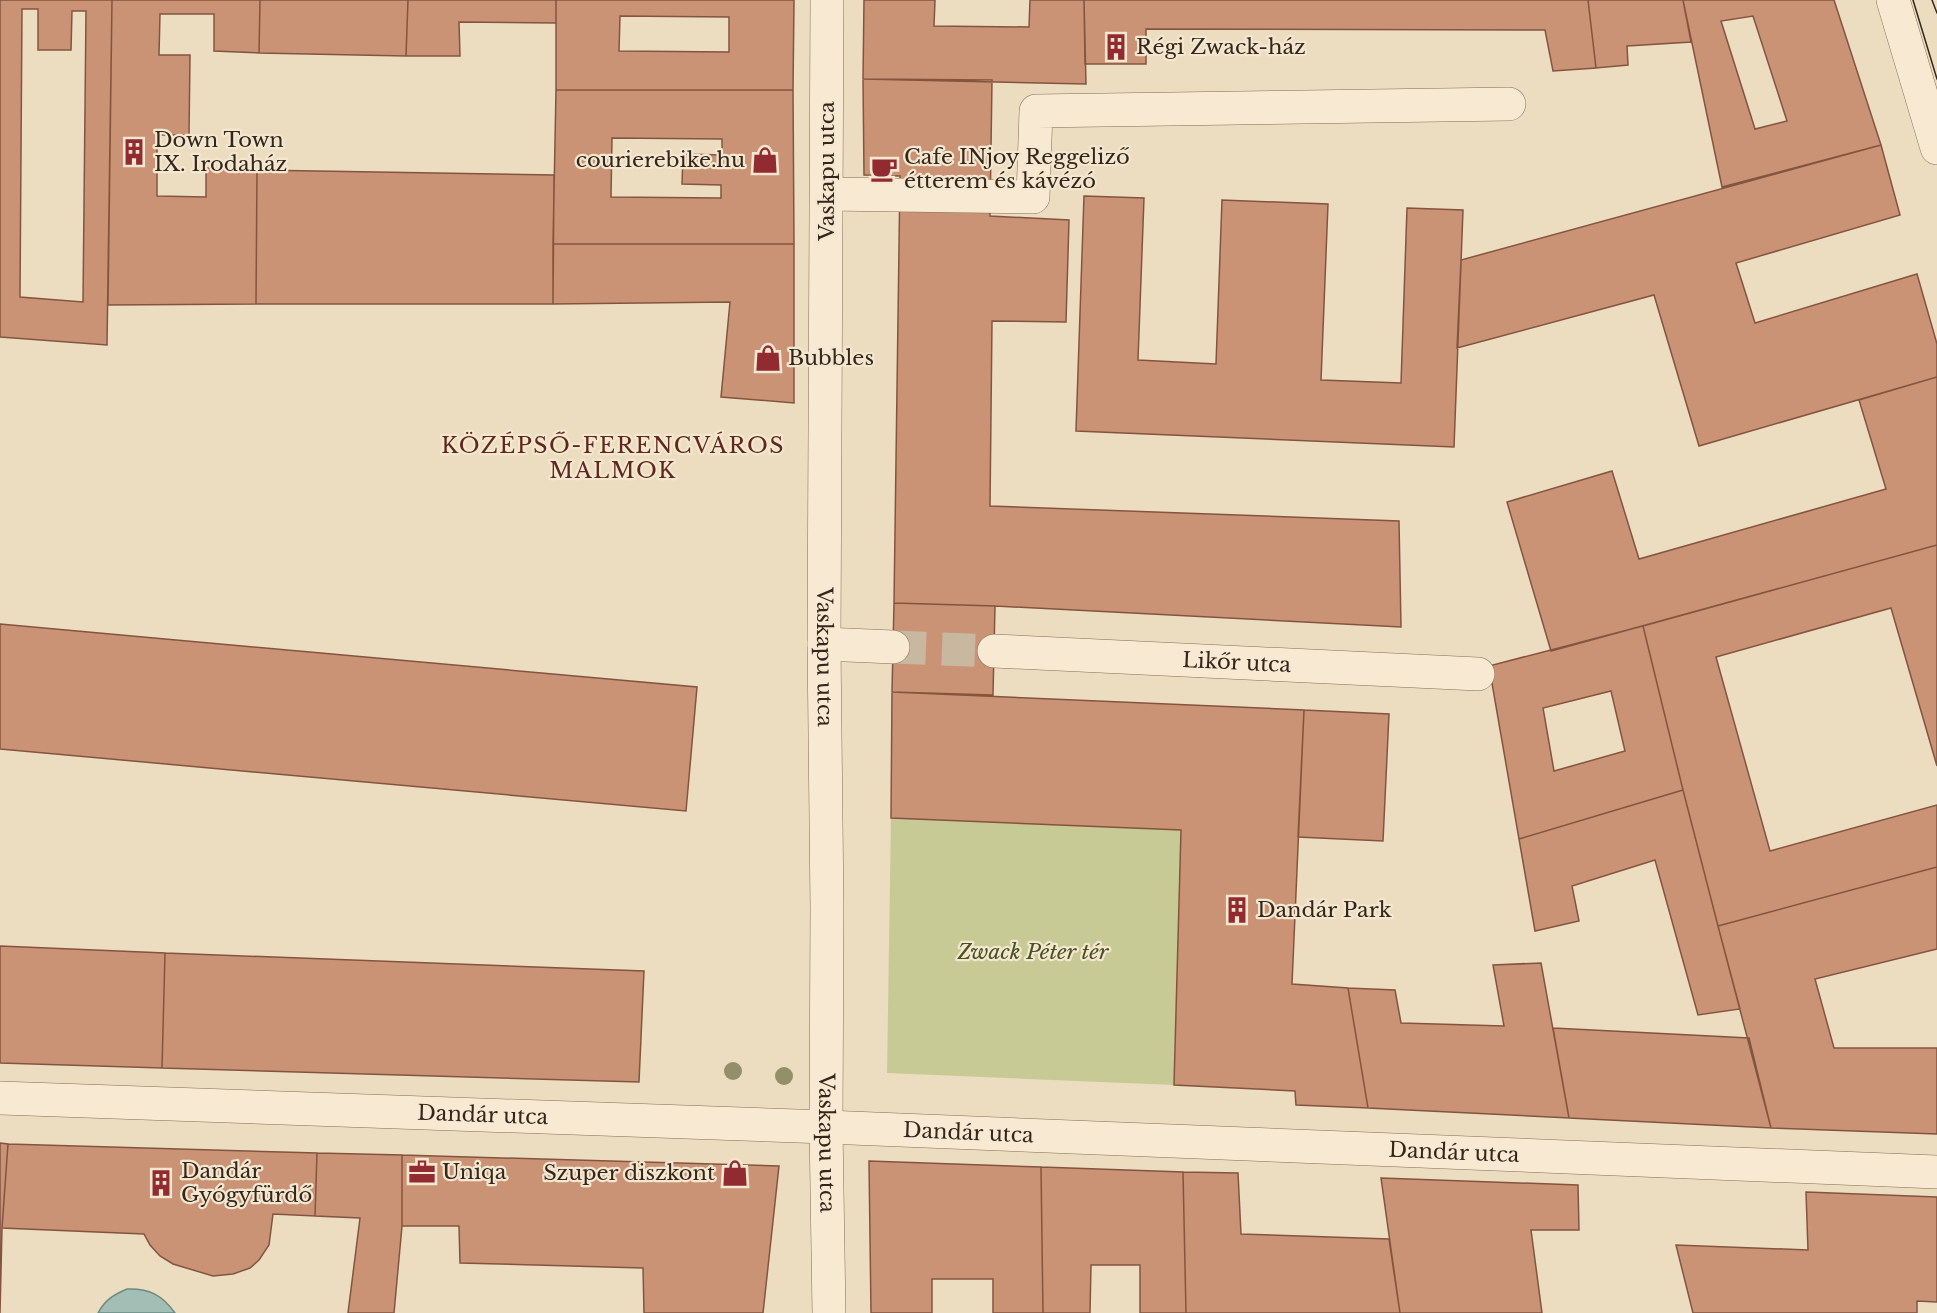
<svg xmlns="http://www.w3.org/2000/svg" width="1937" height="1313" font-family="'Libre Baskerville',serif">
  <rect width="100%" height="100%" fill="#ecdcc0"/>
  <path fill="#c7ca94" d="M891,818L1181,830L1174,1085L887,1073Z"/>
  <path fill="#a3beb4" stroke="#6a8c81" stroke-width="1.5" d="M127,1289C149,1288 162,1295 175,1313H98C105,1300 113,1295 127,1289Z"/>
  <path fill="#ca9376" stroke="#83553f" stroke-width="1.5" fill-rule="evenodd" d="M0,0H112L107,345L0,337ZM22,9H38V50H71L72,11H86L83,302L20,297Z
    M112,0H260L259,53L214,51V14H160L159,55H190L189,135H157V196L206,197V168L257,170L256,304L108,305Z
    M260,0H408L406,56L259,53Z
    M408,0H556V23L459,22L460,56H406Z
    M556,0H794L793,90H556ZM620,16L729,17V52L619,51Z
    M864,0H935L934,26L1029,27L1030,0H1084L1086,84L863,79Z
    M1084,0H1588L1596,68L1553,71L1545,30L1146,29V64H1085Z
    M1588,0H1683L1691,42L1627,46L1628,65L1596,68Z
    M1683,0H1834L1881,145L1722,187ZM1753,16L1787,121L1755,129L1721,21Z
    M863,79L992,80L990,216L1069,220L1066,322L992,321L990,506L1399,521L1401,627L995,606L894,603L900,176L864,175Z
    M556,90H793L794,244H553ZM612,138L722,139V155L683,154L682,184L721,185V198L611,197Z
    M1881,145L1900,215L1736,263L1755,323L1917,274L1937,344V377L1699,446L1654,295L1457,348L1461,260Z
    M257,170L554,175L553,304H256Z
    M1084,196L1144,198L1138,360L1216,364L1222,200L1328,204L1321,380L1401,383L1407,208L1463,210L1454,447L1076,431Z
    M553,244H794V403L721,397L730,302L553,304Z
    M1937,377V545L1551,651L1507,502L1612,471L1639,559L1886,489L1859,400Z
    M1937,545V766L1891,608L1716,657L1770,851L1937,805V867L1718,926L1683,790L1643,626Z
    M894,603L995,606L993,695L892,692Z
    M0,624L697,687L686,811L0,749Z
    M1643,626L1683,790L1519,839L1489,666ZM1611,691L1625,751L1554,771L1543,708Z
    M892,692L1304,710L1292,984L1348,988L1368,1108L1296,1105L1295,1091L1174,1085L1181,830L891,818Z
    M1304,710L1389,714L1383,841L1298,837Z
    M1683,790L1718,926L1740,1009L1698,1015L1655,860L1572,886L1579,921L1535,931L1519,839Z
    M1937,867V949L1815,979L1834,1048H1937V1134L1771,1128L1718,926Z
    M0,946L165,953L162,1068L0,1063Z
    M165,953L644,971L639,1082L162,1068Z
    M1541,963L1569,1118L1368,1108L1348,988L1395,990L1401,1023L1504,1026L1493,965Z
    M1553,1028L1749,1038L1771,1128L1569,1118Z
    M0,1143L8,1144L2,1228L0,1313Z
    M8,1144L317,1153L315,1216L273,1214L269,1245L259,1260L250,1268L233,1274L213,1276L173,1264L160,1256L150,1245L144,1234L2,1228Z
    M317,1153L402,1155V1226L394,1313H348L360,1218L315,1216Z
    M402,1155L779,1166L763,1313H644L643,1268L460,1263L459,1226H402Z
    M869,1161L1041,1167L1043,1313H993V1279H932V1313H871Z
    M1041,1167L1183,1172L1186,1313H1140V1265H1091L1090,1313H1043Z
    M1183,1172L1238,1173L1241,1234L1389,1239L1400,1313H1186Z
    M1381,1178L1578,1185L1579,1230H1531L1542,1313H1400Z
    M1806,1192L1937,1197V1302L1917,1301V1313H1693L1676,1245L1808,1250Z"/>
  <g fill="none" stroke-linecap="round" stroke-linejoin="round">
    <path stroke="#c7b89f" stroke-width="33" stroke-dasharray="33 16" stroke-linecap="butt" d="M893,647L994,651"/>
    <defs>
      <g id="minor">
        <path id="s1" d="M827,0L824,644L827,908L826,1127L829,1313"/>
        <path d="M1893,0L1937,148"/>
        <path d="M827,194L1033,197L1036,111L1509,104"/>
        <path d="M824,644L893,647"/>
        <path id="s2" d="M994,651L1478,674"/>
        <path id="s3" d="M0,1098L826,1127L1937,1172"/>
      </g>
    </defs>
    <use href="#minor" stroke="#856d58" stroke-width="34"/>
    <use href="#minor" stroke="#f8ead2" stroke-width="33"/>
    <path stroke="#34261c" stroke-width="1.5" d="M1913,0L1937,79
      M1932,0L1937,13"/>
  </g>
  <g fill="#928f6a">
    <circle cx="733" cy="1071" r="9"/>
    <circle cx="784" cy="1076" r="9"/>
  </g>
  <defs>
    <symbol id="building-bare" viewBox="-9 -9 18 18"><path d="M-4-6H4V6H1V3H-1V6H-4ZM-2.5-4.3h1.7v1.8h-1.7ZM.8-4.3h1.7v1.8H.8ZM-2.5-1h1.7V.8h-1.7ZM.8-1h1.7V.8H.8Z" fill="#922a32" stroke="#f4e7cf" stroke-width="2.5" paint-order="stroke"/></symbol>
    <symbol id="shop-bare" viewBox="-9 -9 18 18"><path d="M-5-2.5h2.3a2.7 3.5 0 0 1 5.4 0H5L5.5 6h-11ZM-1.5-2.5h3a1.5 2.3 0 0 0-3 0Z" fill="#922a32" stroke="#f4e7cf" stroke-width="2.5" paint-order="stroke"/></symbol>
    <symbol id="cafe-bare" viewBox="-9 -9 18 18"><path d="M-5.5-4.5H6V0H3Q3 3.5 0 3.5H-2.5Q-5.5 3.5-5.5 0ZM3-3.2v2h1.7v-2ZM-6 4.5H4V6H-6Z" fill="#922a32" stroke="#f4e7cf" stroke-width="2.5" paint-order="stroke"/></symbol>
    <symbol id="office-bare" viewBox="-9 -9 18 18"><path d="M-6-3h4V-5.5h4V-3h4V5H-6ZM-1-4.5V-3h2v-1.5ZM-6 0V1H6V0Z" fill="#922a32" stroke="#f4e7cf" stroke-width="2.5" paint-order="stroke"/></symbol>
  </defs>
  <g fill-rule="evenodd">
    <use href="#building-bare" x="1097" y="28" width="38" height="38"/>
    <use href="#building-bare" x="115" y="133" width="38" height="38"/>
    <use href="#shop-bare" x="746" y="141" width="38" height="38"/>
    <use href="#cafe-bare" x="865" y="150" width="38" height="38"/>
    <use href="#shop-bare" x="749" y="339" width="38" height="38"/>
    <use href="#building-bare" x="1218" y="891" width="38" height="38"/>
    <use href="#office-bare" x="403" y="1153" width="38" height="38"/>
    <use href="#shop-bare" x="716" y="1154" width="38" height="38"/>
    <use href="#building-bare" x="142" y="1164" width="38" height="38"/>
  </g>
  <g text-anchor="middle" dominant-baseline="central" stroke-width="4.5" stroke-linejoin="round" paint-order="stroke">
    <g font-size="21" fill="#34261c" stroke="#f4e7cf" text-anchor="start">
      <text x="1136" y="47">Régi Zwack-ház</text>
      <text x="154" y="140">Down Town<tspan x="154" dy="24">IX. Irodaház</tspan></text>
      <text x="904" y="157">Cafe INjoy Reggeliző<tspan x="904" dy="24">étterem és kávézó</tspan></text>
      <text x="745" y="160" text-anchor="end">courierebike.hu</text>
      <text x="788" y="358">Bubbles</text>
      <text x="1257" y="910">Dandár Park</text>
      <text x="181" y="1171">Dandár<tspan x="181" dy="24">Gyógyfürdő</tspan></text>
      <text x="442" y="1172">Uniqa</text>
      <text x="715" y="1173" text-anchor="end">Szuper diszkont</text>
    </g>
    <g font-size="21" fill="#34261c" stroke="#f4e7cf">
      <text transform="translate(827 171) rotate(-90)">Vaskapu utca</text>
      <text stroke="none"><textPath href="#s1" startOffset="657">Vaskapu utca</textPath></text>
      <text stroke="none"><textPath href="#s2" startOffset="243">Likőr utca</textPath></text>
      <text stroke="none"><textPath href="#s3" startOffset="483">Dandár utca</textPath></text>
      <text stroke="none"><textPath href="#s3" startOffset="969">Dandár utca</textPath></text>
      <text stroke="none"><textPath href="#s1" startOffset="1143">Vaskapu utca</textPath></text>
      <text stroke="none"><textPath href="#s3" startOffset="1455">Dandár utca</textPath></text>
    </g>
    <g font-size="21" font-style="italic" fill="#485024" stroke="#f4e7cf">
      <text x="1033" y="952">Zwack Péter tér</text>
    </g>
    <g font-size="22" letter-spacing="1.5" fill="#60271d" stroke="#f4e7cf">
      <text x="613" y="445">KÖZÉPSŐ-FERENCVÁROS<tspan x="613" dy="25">MALMOK</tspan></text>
    </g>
  </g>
</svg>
